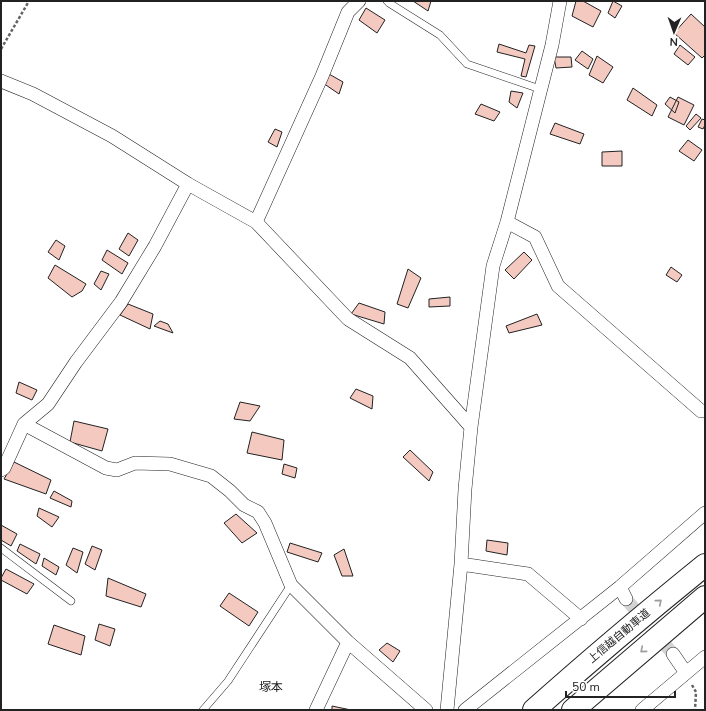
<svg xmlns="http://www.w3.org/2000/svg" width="706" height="711" font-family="'Nunito Sans','Noto Sans JP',sans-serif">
  <rect width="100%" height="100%" fill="#fff"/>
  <path fill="#f3c9c0" stroke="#222" d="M413,1H431L428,11Z
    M576,1H583L601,11L593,27L572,16Z
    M613,1L622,6L615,18L608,13Z
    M366,8L385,20L377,33L359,20Z
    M691,14L705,27V55L702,58L674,33Z
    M499,44L526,53L529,45L535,46L526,77L521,76L525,59L497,52Z
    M680,45L695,57L688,65L674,54Z
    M582,51L593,59L588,69L575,60Z
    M597,56L613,67L603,83L589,75Z
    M554,57H571L572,67L556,68Z
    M329,74L343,82L339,94L323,83Z
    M633,88L657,105L652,116L627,100Z
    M511,91L523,93L517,108L509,102Z
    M670,97L679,102L675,113L665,104Z
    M678,97L694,105L684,125L668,117Z
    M481,104L500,112L494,121L475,114Z
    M696,114L701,118L690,130L686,126Z
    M702,119L705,120V125L703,129L698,127Z
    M555,123L584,134L580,144L550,134Z
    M275,129L282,132L277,147L268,142Z
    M688,140L702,150L694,161L679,151Z
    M622,151V166H602V152Z
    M128,233L138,240L129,256L119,249Z
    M56,240L65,246L59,260L48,252Z
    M107,250L128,263L122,274L102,260Z
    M524,252L532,260L514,279L505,270Z
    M55,265L86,284L82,291L72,297L48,278Z
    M671,267L682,275L677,282L666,275Z
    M408,269L421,278L408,308L397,304Z
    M101,271L109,274L101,290L94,284Z
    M450,297V306L429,307V299Z
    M359,303L385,312L384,324L351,314Z
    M128,304L153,314L150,329L120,315Z
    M537,314L542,325L509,333L506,326Z
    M160,321L168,324L173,333L154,326Z
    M19,382L37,390L32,400L16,393Z
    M356,389L373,396L372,409L350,398Z
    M240,402L260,406L250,421L234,419Z
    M74,421L108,429L102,451L70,442Z
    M252,432L284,440L282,460L247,453Z
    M410,450L433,472L429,481L403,457Z
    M14,462L51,480L46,494L4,479Z
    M284,464L297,468L295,478L282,474Z
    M54,491L72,501L71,507L50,498Z
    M39,508L59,517L52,527L37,516Z
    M236,514L257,533L242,543L224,523Z
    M1,525L17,534L11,546L1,540Z
    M487,540L508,543L507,555L486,551Z
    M290,543L322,553L318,562L287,552Z
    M20,544L40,554L36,564L17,551Z
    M92,546L102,550L95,570L85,564Z
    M73,548L83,552L77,573L66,565Z
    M344,549L353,576H342L334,555Z
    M44,558L59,567L56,575L42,566Z
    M6,569L34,584L27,594L1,580V578Z
    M108,578L146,594L141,607L106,596Z
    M229,593L258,612L249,626L220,606Z
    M99,624L115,629L110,646L95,640Z
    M54,625L85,636L81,655L48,644Z
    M387,643L400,651L393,662L379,650Z
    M332,706L351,710H332Z"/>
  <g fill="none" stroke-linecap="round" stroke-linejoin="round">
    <path stroke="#d3d3d3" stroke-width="13" stroke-dasharray="13 6" stroke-linecap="butt" d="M626,599L673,654"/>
    <defs>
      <path id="lane" d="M387,1L389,3L440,35L467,64L540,89
        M1,548L71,601
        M203,710L228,681L291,585"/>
      <path id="street" d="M1,81L33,94L112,136L188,184L256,222L348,319L410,358L471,427
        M256,222L322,76L348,12L359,1
        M507,222L535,237L558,286L701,411H705
        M24,424L106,468L117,470L135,463L170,464L211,476L230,491L244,505L258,512L265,523L291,585L348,642L426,710
        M1,470L4,468L24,424L48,404L76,362L121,302L155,246L188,184
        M461,564L528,574L581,619
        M620,587L626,599
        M673,654L686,673
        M316,710L348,642
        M447,710L461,564L465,489L471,427L493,266L507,222L552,45L560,1
        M465,710L620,587L705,513
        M642,710L705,657"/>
      <path id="highway" d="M534,710C590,660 647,612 705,565
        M573,710L705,597"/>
    </defs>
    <use href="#lane" stroke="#222" stroke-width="8"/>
    <use href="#street" stroke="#222" stroke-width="14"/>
    <use href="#highway" stroke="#222" stroke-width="24"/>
    <path stroke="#646464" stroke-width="2.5" stroke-dasharray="3 2" stroke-linecap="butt" d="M1,49L29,1
      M692,685L696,692L695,710"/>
    <use href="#lane" stroke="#fff" stroke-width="7"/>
    <use href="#street" stroke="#fff" stroke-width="13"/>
    <use href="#highway" stroke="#fff" stroke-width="22"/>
  </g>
  <defs><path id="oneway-chevron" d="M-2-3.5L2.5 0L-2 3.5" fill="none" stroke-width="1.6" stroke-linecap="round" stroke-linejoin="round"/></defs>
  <g stroke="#9c9c9c">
    <use href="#oneway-chevron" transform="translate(659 602) rotate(-40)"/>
    <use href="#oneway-chevron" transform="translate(643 650) rotate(140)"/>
  </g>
  <g text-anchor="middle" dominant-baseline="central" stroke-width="3" stroke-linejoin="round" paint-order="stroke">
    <g font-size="11" fill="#222" stroke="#fff">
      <text transform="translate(619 636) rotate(-40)">上信越自動車道</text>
    </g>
    <g font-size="12" fill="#222" stroke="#fff">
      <text x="271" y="687">塚本</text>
    </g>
  </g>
  <rect width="706" height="711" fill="none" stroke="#222222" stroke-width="4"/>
  <g transform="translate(674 32) rotate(182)" stroke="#ffffff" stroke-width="3" paint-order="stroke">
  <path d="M0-3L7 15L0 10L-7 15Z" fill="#222222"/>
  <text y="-6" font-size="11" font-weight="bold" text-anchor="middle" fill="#222222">N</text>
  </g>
  <path d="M566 691v6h109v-6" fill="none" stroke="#222222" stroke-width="2"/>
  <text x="572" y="691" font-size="12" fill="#222222" stroke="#ffffff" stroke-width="3" paint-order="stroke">50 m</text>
</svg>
